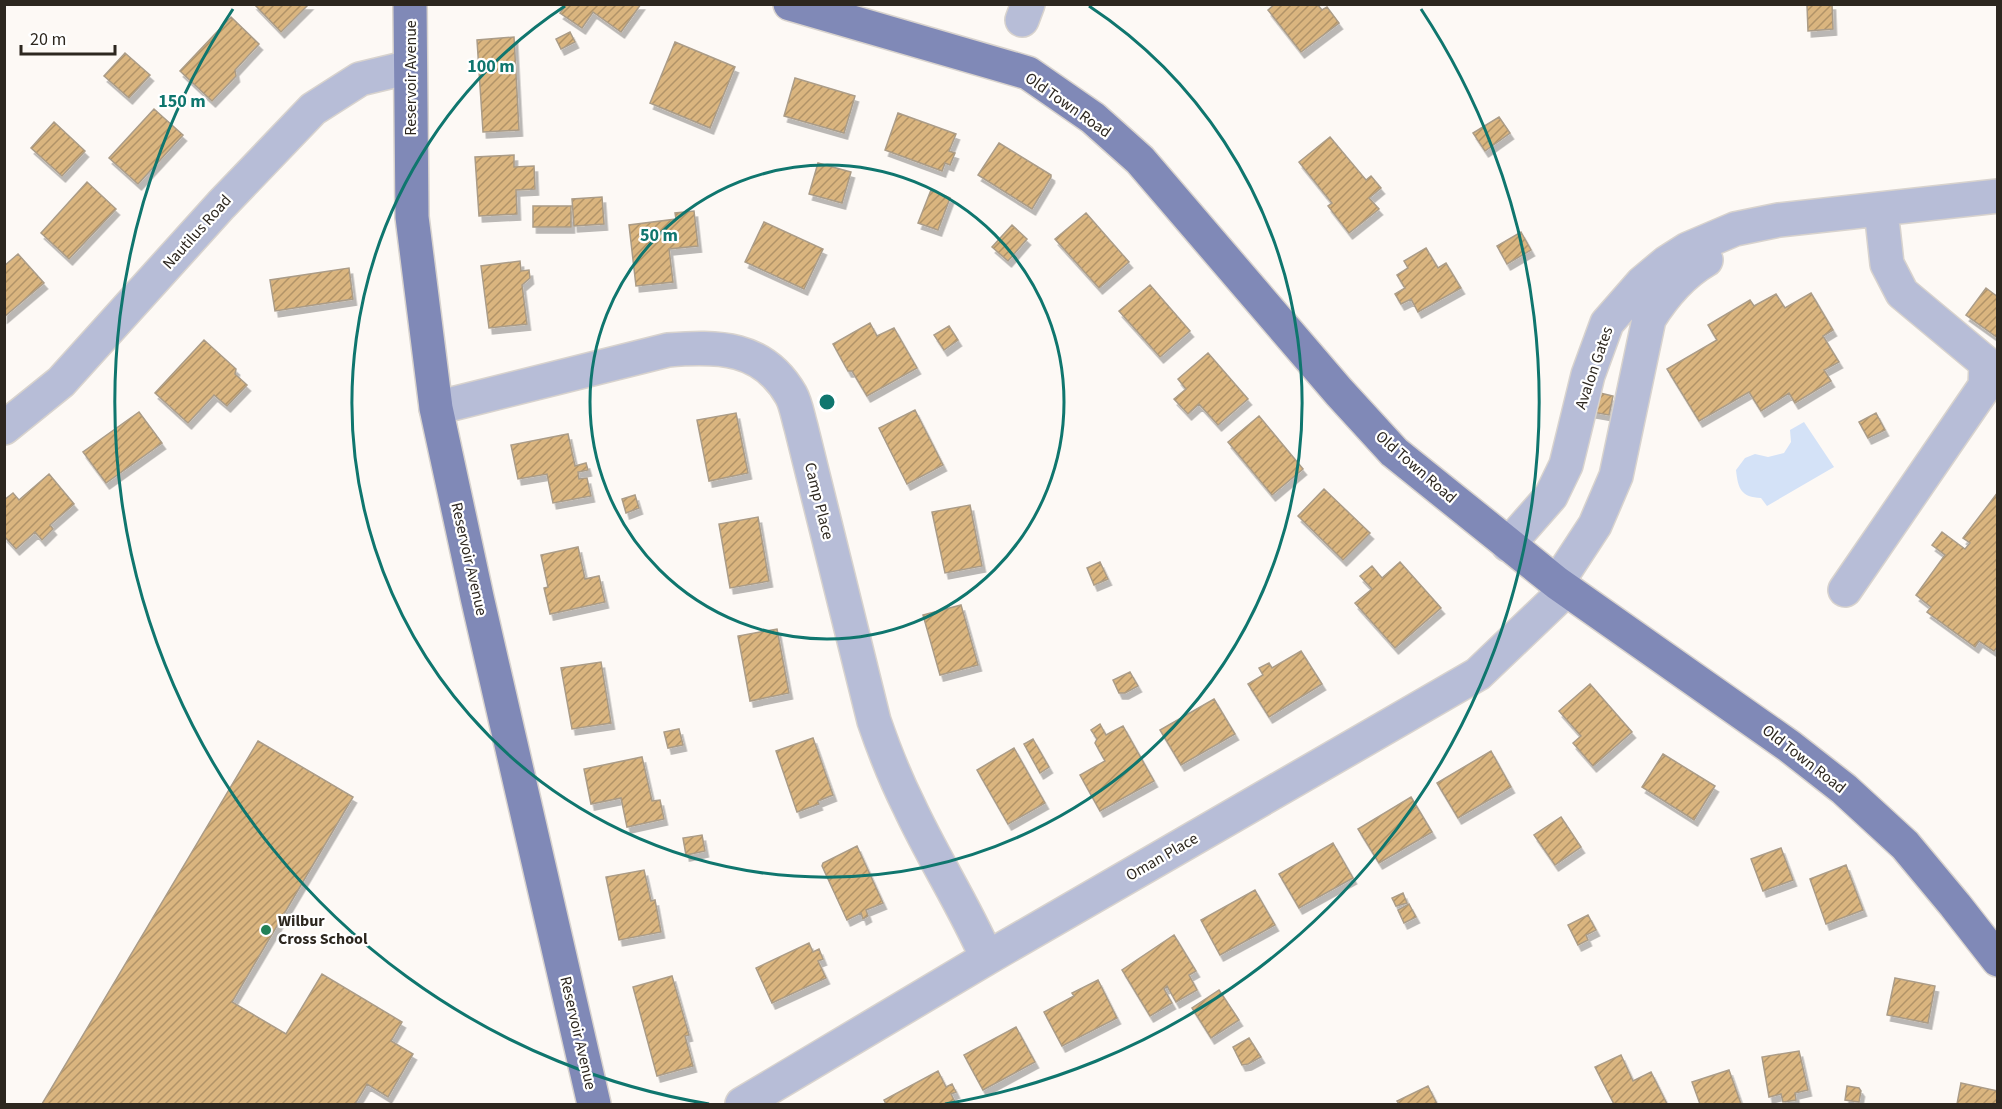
<svg xmlns="http://www.w3.org/2000/svg" width="2002" height="1109" font-family="'Source Sans 3',sans-serif">
  <defs>
    <pattern id="building-hatch" width="6" height="6" patternUnits="userSpaceOnUse" patternTransform="scale(1.5)"><rect width="6" height="6" fill="#dab57f"/><path d="M-1 1l2-2M0 6l6-6M5 7l2-2" fill="none" stroke="#b19367"/></pattern>
    <filter id="shadow"><feDropShadow dx="3.5" dy="6" stdDeviation="0" flood-color="#0004"/></filter>
  </defs>
  <rect width="100%" height="100%" fill="#fdf9f5"/>
  <path fill="#d4e2f7" d="M1804,422L1834,467L1767,506L1761,498C1741,497 1738,489 1736,470L1745,458L1755,454L1768,457L1784,453L1791,442L1790,430Z"/>
  <path fill="url(#building-hatch)" stroke="#ab9c87" stroke-width="1.5" filter="url(#shadow)" d="M254,4H309L281,32Z
    M567,4H641L621,32L593,12L582,28L560,13Z
    M1275,4H1317L1322,10L1327,7L1339,23L1301,52L1268,10Z
    M1832,4L1833,29L1808,31L1807,5Z
    M231,17L259,44L235,70L236,76L212,101L180,71Z
    M570,32L575,42L561,49L556,39Z
    M514,37L519,130L483,132L477,40Z
    M675,42L735,67L710,128L650,103Z
    M125,53L150,75L129,98L104,76Z
    M795,78L855,96L844,133L784,116Z
    M154,109L183,135L138,184L109,158Z
    M898,113L956,134L949,151L955,153L950,165L945,163L942,171L885,150Z
    M1499,117L1510,133L1485,151L1473,133Z
    M54,122L85,151L62,176L31,148Z
    M1330,137L1366,180L1371,176L1381,188L1369,198L1379,209L1349,233L1328,206L1332,203L1299,162Z
    M999,143L1051,175V177L1032,209L978,175Z
    M514,155V167L534,166L535,189L516,190L517,214L479,216L475,157Z
    M818,163L851,172L842,203L809,194Z
    M87,182L116,209L69,259L41,233Z
    M931,190L950,198L938,230L918,223Z
    M602,197L604,224L574,226L572,199Z
    M533,206H571V227H533Z
    M694,211L698,246L669,249L673,282L636,286L629,225L676,219L675,213Z
    M1086,213L1129,262L1099,288L1055,239Z
    M764,222L823,249L804,289L745,262Z
    M1012,225L1027,239L1008,261L992,247Z
    M1521,232L1531,250L1507,264L1497,246Z
    M1426,248L1438,268L1446,263L1461,288L1418,312L1411,299L1401,304L1395,294L1405,288L1397,275L1408,268L1404,261Z
    M18,254L44,283L4,317V266Z
    M520,261L521,271L529,270L530,278L522,285L527,324L489,328L481,266Z
    M349,268L353,299L275,311L270,280Z
    M1150,285L1190,331L1160,357L1119,311Z
    M1986,288L1998,297V338L1966,315Z
    M1811,293L1833,330L1823,336L1839,362L1824,370L1831,381L1795,403L1789,393L1761,411L1749,392L1699,421L1667,369L1717,340L1708,325L1750,300L1754,306L1776,294L1785,308Z
    M870,323L877,336L894,328L917,368L867,396L852,371H848L833,344Z
    M949,326L958,340L944,350L934,335Z
    M204,340L236,369L235,374L247,385L227,406L214,395L188,423L155,393Z
    M1208,353L1248,399L1218,425L1199,404L1188,414L1174,399L1186,389L1178,379Z
    M1596,392L1613,396L1609,415L1592,412Z
    M915,410L943,465L907,484L879,428Z
    M139,412L162,443L106,483L83,452Z
    M736,413L748,473L709,481L697,420Z
    M1876,413L1885,430L1868,438L1859,422Z
    M1259,416L1303,469L1272,495L1228,442Z
    M568,434L575,466L586,463L588,470L578,472L579,479L587,478L591,496L553,503L547,474L518,479L511,445Z
    M49,474L74,504L50,525L53,529L42,540L35,532L16,549L4,536V500L13,493L19,500Z
    M1324,489L1370,533L1343,560L1298,516Z
    M1998,492V646L1994,651L1979,641L1975,647L1927,612L1931,607L1916,595L1945,555L1932,545L1942,532L1965,549L1970,543L1963,538Z
    M635,495L639,508L626,513L622,499Z
    M970,505L982,566L945,573L932,512Z
    M758,517L769,581L730,588L719,524Z
    M578,547L585,579L599,576L605,602L550,614L544,588L548,587L541,555Z
    M1100,562L1108,579L1094,585L1087,568Z
    M1400,562L1441,608L1395,648L1355,603L1372,589L1360,576L1372,566L1382,578Z
    M961,605L978,665L940,675L923,615Z
    M777,629L789,693L750,701L738,636Z
    M1301,651L1322,684L1269,717L1248,684L1263,675L1259,668L1269,663L1272,668Z
    M601,662L611,723L572,729L561,668Z
    M1130,672L1138,686L1125,693H1119L1113,680Z
    M1590,684L1632,732L1593,766L1573,743L1581,736L1559,711Z
    M1214,699L1235,734L1181,765L1160,730Z
    M1100,724L1106,735L1123,726L1154,781L1100,811L1080,775L1105,761L1095,743L1097,739L1091,730Z
    M679,729L683,745L668,748L664,732Z
    M813,738L833,795L818,801L819,804L797,812L776,751Z
    M1033,739L1049,767L1040,773L1024,744Z
    M258,741L353,797L232,1002L286,1034L322,974L402,1022L391,1041L413,1054L388,1097L367,1084L355,1104H42Z
    M1014,748L1045,803L1008,824L977,770Z
    M1491,751L1511,787L1458,818L1437,783Z
    M1663,754L1715,786L1694,820L1642,787Z
    M642,757L652,801L660,800L664,819L627,827L621,798L591,804L584,769Z
    M1411,797L1432,832L1379,863L1358,829Z
    M1561,817L1581,847L1555,865L1534,835Z
    M702,835L705,851L686,855L683,838Z
    M1333,843L1353,878L1299,908L1279,874Z
    M857,846L883,903L866,910L868,916L863,919L861,913L847,920L822,866L823,863Z
    M1781,848L1793,880L1763,891L1751,859Z
    M1846,865L1863,910L1826,924L1810,879Z
    M644,870L651,901L655,900L661,932L619,940L606,877Z
    M1255,890L1275,925L1220,955L1201,920Z
    M1403,893L1407,903L1396,906L1392,898Z
    M1409,904L1416,917L1404,923L1398,910Z
    M1588,915L1596,930L1586,935L1588,940L1578,945L1568,925Z
    M1174,935L1196,971L1189,975L1197,990L1176,1002L1167,986L1164,989L1172,1003L1150,1016L1122,970Z
    M809,943L813,952L819,949L823,959L818,961L826,978L772,1003L756,968Z
    M672,976L689,1035L685,1036L693,1066L657,1076L633,987Z
    M1895,978L1935,986L1928,1023L1887,1015Z
    M1098,980L1117,1018L1062,1046L1044,1012L1074,996L1072,993Z
    M1219,990L1239,1020L1211,1038L1192,1008Z
    M1016,1027L1035,1062L983,1090L964,1055Z
    M1249,1038L1261,1057L1248,1064L1242,1065L1233,1047Z
    M1799,1051L1808,1090L1795,1093L1796,1100L1783,1102L1781,1094L1769,1097L1762,1057Z
    M1621,1055L1633,1081L1651,1072L1667,1104H1614L1595,1067Z
    M1729,1070L1741,1104H1700L1692,1082Z
    M938,1071L946,1087L952,1084L956,1092L951,1094L956,1104H886L884,1100Z
    M1961,1083L1998,1091V1104H1957Z
    M1428,1086L1437,1104H1399L1397,1101Z
    M1847,1086L1859,1088L1861,1091L1859,1102L1845,1100Z"/>
  <g fill="none" stroke-linecap="round" stroke-linejoin="round">
    <defs>
      <path id="minor" d="M1022,20L1028,4
        M436,408L668,350C718,346 763,346 791,395C796,404 798,417 801,427L874,721C884,750 895,778 909,806C933,858 964,905 987,958
        M4,428L61,382L221,205L313,109L360,79L410,67
        M1508,545L1551,496L1566,465L1588,375L1607,323L1642,283L1666,263L1688,249L1735,229L1779,220L1998,196
        M1557,583L1595,525L1616,476L1649,319C1664,295 1682,274 1706,260
        M1845,590L1985,386L1986,363L1902,293L1887,264L1881,210
        M742,1104L987,958L1478,674L1567,589"/>
      <path id="major" d="M410,4L412,217L436,408L477,597L594,1104
        M790,4L1028,73L1093,118L1140,160L1339,392L1394,452L1557,583L1789,746L1844,789L1905,845L1955,905L1998,960"/>
    </defs>
    <use href="#minor" stroke="#d8d3ce" stroke-width="36"/>
    <use href="#major" stroke="#d8d3ce" stroke-width="36"/>
    <use href="#minor" stroke="#b7bdd7" stroke-width="33"/>
    <use href="#major" stroke="#8089b7" stroke-width="33"/>
  </g>
  <g fill="none" stroke="#0f766e" stroke-width="3">
    <circle cx="827" cy="402" r="237"/>
    <path d="M1089 6A475 475 0 1 1 565 6"/>
    <path d="M709 1104A712 712 0 0 1 233 9M1421 9A712 712 0 0 1 945 1104"/>
  </g>
  <circle fill="#228057" stroke="#fff" stroke-width="2" cx="266" cy="930" r="6"/>
  <g text-anchor="middle" dominant-baseline="central" stroke-width="4.5" stroke-linejoin="round" paint-order="stroke">
    <g font-size="16" fill="#2d271f" stroke="#fff">
      <text transform="translate(411 78) rotate(-90)">Reservoir Avenue</text>
      <text transform="translate(1068 105) rotate(35)">Old Town Road</text>
      <text transform="translate(197 232) rotate(-48)">Nautilus Road</text>
      <text transform="translate(1594 368) rotate(-71)">Avalon Gates</text>
      <text transform="translate(1416 467) rotate(41)">Old Town Road</text>
      <text transform="translate(819 501) rotate(76)">Camp Place</text>
      <text transform="translate(469 559) rotate(77)">Reservoir Avenue</text>
      <text transform="translate(1804 759) rotate(38)">Old Town Road</text>
      <text transform="translate(1162 857) rotate(-30)">Oman Place</text>
      <text transform="translate(578 1033) rotate(77)">Reservoir Avenue</text>
    </g>
    <g font-size="16" font-weight="bold" fill="#2d271f" stroke="#fff" text-anchor="start">
      <text x="278" y="921">Wilbur<tspan x="278" dy="18">Cross School</tspan></text>
    </g>
  </g>
  <circle cx="827" cy="402" r="9" fill="#0f766e" stroke="#fff" stroke-width="3"/>
  <g font-size="18" text-anchor="middle" font-weight="bold" fill="#0f766e" stroke="#fff" stroke-width="4.5" stroke-linejoin="round" paint-order="stroke">
    <text x="491" y="72">100 m</text>
    <text x="182" y="107">150 m</text>
    <text x="659" y="241">50 m</text>
  </g>
  <rect width="2002" height="1109" fill="none" stroke="#2d271f" stroke-width="12"/>
  <path d="M21 45v9h94v-9" fill="none" stroke="#2d271f" stroke-width="3"/>
  <text x="30" y="45" font-size="18" fill="#2d271f" stroke="#ffffff" stroke-width="4.5" paint-order="stroke">20 m</text>
</svg>
